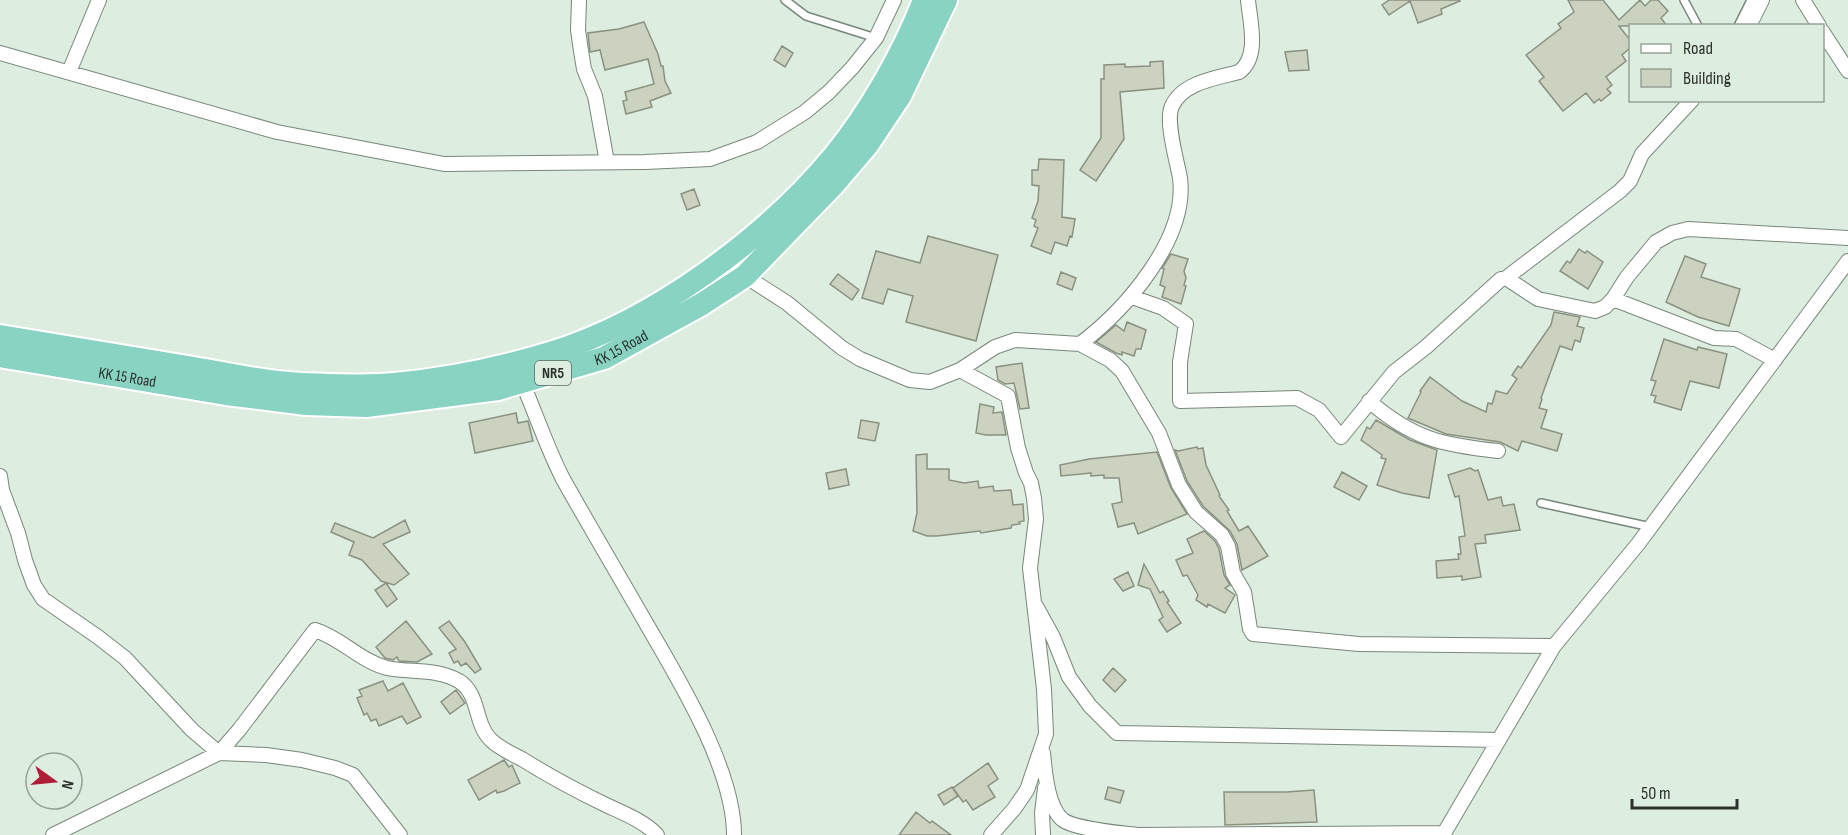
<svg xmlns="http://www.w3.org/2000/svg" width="1848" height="835" font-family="'Sofia Sans Condensed',sans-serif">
  <rect width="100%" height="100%" fill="#ddeddf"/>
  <path fill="#cbd2c0" stroke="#8b9181" stroke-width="1.5" d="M1389,0H1460V1L1441,9L1442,14L1418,23L1410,1L1389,15L1382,5Z
    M1568,0H1603L1619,20L1640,0L1645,6L1651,0H1658L1668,11L1661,18L1667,26H1619L1630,40V48L1622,55L1626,61L1606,77L1612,85L1607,89L1611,93L1601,101L1599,99L1594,103L1586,93L1563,111L1539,81L1544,77L1526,55L1561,28L1558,24L1574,12Z
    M644,22L658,54L661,66H663L665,81L671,93L650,101L652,107L626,114L623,101L627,100L625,92L654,84L648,59L605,70L600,50L590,52L588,33L619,29Z
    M782,46L793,53L785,67L774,60Z
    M1307,50L1309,70L1289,71L1285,52Z
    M1163,61L1164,88L1120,92L1124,139L1096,181L1080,170L1101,138V79H1104V65L1125,64V67L1150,66V62Z
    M1039,159L1064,160L1062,217L1075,219L1072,237L1070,236L1067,246L1055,242L1051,254L1031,246L1038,228L1034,226L1036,220L1032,218L1038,201L1039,186L1032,185V170H1038Z
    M694,189L700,205L687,210L681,194Z
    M928,236L998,255L976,341L906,322L913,296L888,289L883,304L862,298L876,251L920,263Z
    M1579,249L1585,253L1587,251L1603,262L1588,289L1560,271L1567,261L1570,263Z
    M1171,254L1188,259L1184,271L1186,278L1184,285L1186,286L1181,304L1162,297L1165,287L1160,285L1164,269L1162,268Z
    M1685,256L1706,264L1701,277L1740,289L1729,326L1698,317L1666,302Z
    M1061,272L1076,278L1072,290L1057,284Z
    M838,274L859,290L852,300L830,284Z
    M1554,312L1580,317L1577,326L1584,328L1580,342L1575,340L1572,350L1560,346L1541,398L1542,399L1539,408L1547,410L1541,428L1562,434L1557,451L1522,441L1518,451L1500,442L1446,434L1408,418L1421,392L1420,391L1430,377L1462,401L1486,412L1488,403L1492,404L1496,391L1507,394L1517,379L1512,375L1518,366L1521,368L1551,325Z
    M1127,322L1146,330L1141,349H1136L1134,356L1122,352V355L1116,353L1096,342L1116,325L1124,331Z
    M1664,339L1697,350L1698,347L1727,354L1719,388L1690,381L1681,410L1654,402L1656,396L1651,395L1656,381L1651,380Z
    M1022,363L1029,408L1020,409L1014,383L1005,384L998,380L996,367Z
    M980,404L994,407L993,413L1002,412L1006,435H986L976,433Z
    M516,413L518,423L528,421L533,441L475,453L469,423Z
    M861,420L879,423L875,441L858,438Z
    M1376,420L1410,440L1437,450L1429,498L1402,493L1377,485L1386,459L1381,458L1382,455L1361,440L1367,427L1370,429Z
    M1197,447L1198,449L1203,448L1206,465L1220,495L1219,496L1229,510L1227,511L1239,531L1248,526L1268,556L1242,570L1237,544L1230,531L1203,506L1187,481L1175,450L1178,451Z
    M1157,452L1171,488L1187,514L1138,534L1134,523L1118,527L1112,504L1122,502L1119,478H1104V475L1091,476V473L1061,476L1060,465L1089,459Z
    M927,454V469H949V480L964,483L978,481L979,488L993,486L994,491L1011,490L1013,505L1023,504L1024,521L1019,522L1020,524L1012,525L1011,528L981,533L980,531L937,536H927L913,531L917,513L916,455Z
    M1470,468L1475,471L1478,470L1488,500L1501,497L1503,506L1514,504L1520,530L1485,535L1486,543L1475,544L1481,577L1462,580V576L1437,578L1436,561L1459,559L1458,554H1461L1459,537L1465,536L1459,496L1455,497L1448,475Z
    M846,469L849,485L829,489L826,473Z
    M1342,472L1367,486L1359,500L1334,487Z
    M405,520L410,532L383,544L409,574L394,585L381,581L362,560L349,555L354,542L331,532L335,523L373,538Z
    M1204,531L1215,541L1219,549L1224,575L1230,585L1225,588L1235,595L1225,613L1208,604L1207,607L1196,600L1198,595L1187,575L1183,576L1176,560L1193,553L1187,539Z
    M1144,564L1160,593L1163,591L1169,601L1167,602L1181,623L1167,632L1159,620L1163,617L1150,589L1138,585Z
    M1128,572L1134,586L1123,591L1114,579Z
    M386,583L397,599L387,607L375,590Z
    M406,621L432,654L417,662L399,661L397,657L393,660L385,658L376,647Z
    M449,621L465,642L481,669L475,673L466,663L461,666L458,661L454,663L449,653L456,649L439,628Z
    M1113,668L1126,680L1115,692L1103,680Z
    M383,681L388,691L403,683L421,717L407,724L402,716L379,726L376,719L371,721L367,713L364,715L357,698L362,696L359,690Z
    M456,690L465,703L450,714L441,702Z
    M504,760L509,767L512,765L520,783L504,791L497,793L496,790L479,800L468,780Z
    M988,763L998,779L988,786L995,797L973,810L966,800L963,802L953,788Z
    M952,787L958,796L944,805L938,795Z
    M1108,787L1124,791L1120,803L1105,799Z
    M1314,790L1317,822L1225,825L1224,792H1286Z
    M916,812L930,823L932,821L951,835H899Z"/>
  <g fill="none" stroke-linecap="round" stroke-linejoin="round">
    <defs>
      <path id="service" d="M785,0L806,16L876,38
        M1684,0L1698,26
        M1738,26L1751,0
        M1541,503L1651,527"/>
      <path id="minor" d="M579,0L578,30L581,51L584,69L595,96L607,162
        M1803,0L1819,26
        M1749,26L1762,0
        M1822,31L1848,71
        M0,53L277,132L444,164L645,162L710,159L757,142L805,112L829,92L852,68L876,38L894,0
        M69,72L99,0
        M745,276L787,303L842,348L860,359L910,380L930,382L960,370L995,347L1015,340L1080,344C1125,310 1188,239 1180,178C1177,161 1165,121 1172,106C1183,82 1217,78 1239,72C1260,57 1250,22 1248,0
        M1506,278L1538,299L1595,311L1605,307L1613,299L1627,277L1656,242L1672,233L1688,229L1848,238
        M1132,297L1163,308L1186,324L1180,362V401L1297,398L1319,410L1341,437L1394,372L1426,347L1501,279L1506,278L1620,191L1630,181L1642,154L1692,100
        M1613,299L1714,338L1736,339L1775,360
        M1080,344L1110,360L1122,371L1159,433L1179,485L1196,512L1222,535L1228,546L1233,573L1244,592L1250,629L1253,634L1359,644L1554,646
        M960,370L1008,396L1018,448L1026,473L1031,483L1034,498L1036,519L1030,568L1044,689L1046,734L1027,790L1014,809L991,835
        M522,382C536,414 547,448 563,479C591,529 621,579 650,630C682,685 734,771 734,835
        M1369,401C1413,439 1442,445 1498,451
        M0,476L2,490L18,533L25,560L34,585L43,599L98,637L125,658L192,730L219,753L266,755L302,760L335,768L353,775L400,835
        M1036,606L1053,637L1069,677L1090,706L1117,733L1499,740
        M1043,753C1045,771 1047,807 1063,820C1075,829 1121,833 1137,835L1444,833
        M53,835L219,753L239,730L315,630C341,638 360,661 387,668C412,673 436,668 459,681C480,694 474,724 491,740C499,748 512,754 522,759C549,776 577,791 606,805C623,813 644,821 657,835
        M1043,835L1042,813L1045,788
        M1443,835L1554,646L1638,544L1848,261"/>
      <g id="trunk">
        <path d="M0,336C65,347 129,357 194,368C229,374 266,383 302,384C333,385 365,387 395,384C447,379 501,368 550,353C653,322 766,238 834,156C870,112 904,52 924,0"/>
        <path id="s1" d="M0,356L226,394L306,404L366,406L498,389L604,358L702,304L745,276L833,185L868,144L900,96L946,0"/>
      </g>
    </defs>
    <use href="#service" stroke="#78877a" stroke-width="10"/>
    <use href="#minor" stroke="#78877a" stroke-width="16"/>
    <use href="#trunk" stroke="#fff" stroke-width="26"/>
    <use href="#service" stroke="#fff" stroke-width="7"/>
    <use href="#minor" stroke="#fff" stroke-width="14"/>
    <use href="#trunk" stroke="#88d3c2" stroke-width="22"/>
  </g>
  <g text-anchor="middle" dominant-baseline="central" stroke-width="6" stroke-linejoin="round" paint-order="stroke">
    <rect fill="#ddeddf" stroke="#606962" stroke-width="1.5" x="535" y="361" width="36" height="24" rx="4.5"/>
    <g font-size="15" font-weight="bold" fill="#2b312c">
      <text x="553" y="373">NR5</text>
    </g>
    <g font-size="16" fill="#2b312c" stroke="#ddeddf">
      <text stroke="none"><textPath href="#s1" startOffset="633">KK 15 Road</textPath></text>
      <text stroke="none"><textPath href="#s1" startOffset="129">KK 15 Road</textPath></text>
    </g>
  </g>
  <rect x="1629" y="24" width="195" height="78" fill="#ddeddf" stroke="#96a297" stroke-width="1.5"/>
  <rect x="1641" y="44" width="30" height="9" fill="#ffffff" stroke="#96a297" stroke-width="1.5"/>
  <text x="1683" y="54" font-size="18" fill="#2b312c">Road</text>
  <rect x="1641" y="69" width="30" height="18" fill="#cbd2c0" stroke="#96a297" stroke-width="1.5"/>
  <text x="1683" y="84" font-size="18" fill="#2b312c">Building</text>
  <g transform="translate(54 781) rotate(105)"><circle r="28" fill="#ddeddf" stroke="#96a297" stroke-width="1.5"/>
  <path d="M0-4.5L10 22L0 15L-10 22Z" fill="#b01d38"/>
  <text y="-9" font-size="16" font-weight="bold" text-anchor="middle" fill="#2b312c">N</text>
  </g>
  <path d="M1632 799v9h105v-9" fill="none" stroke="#2b312c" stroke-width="3"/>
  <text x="1641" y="799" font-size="18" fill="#2b312c" stroke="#ddeddf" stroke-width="4.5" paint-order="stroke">50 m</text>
</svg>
